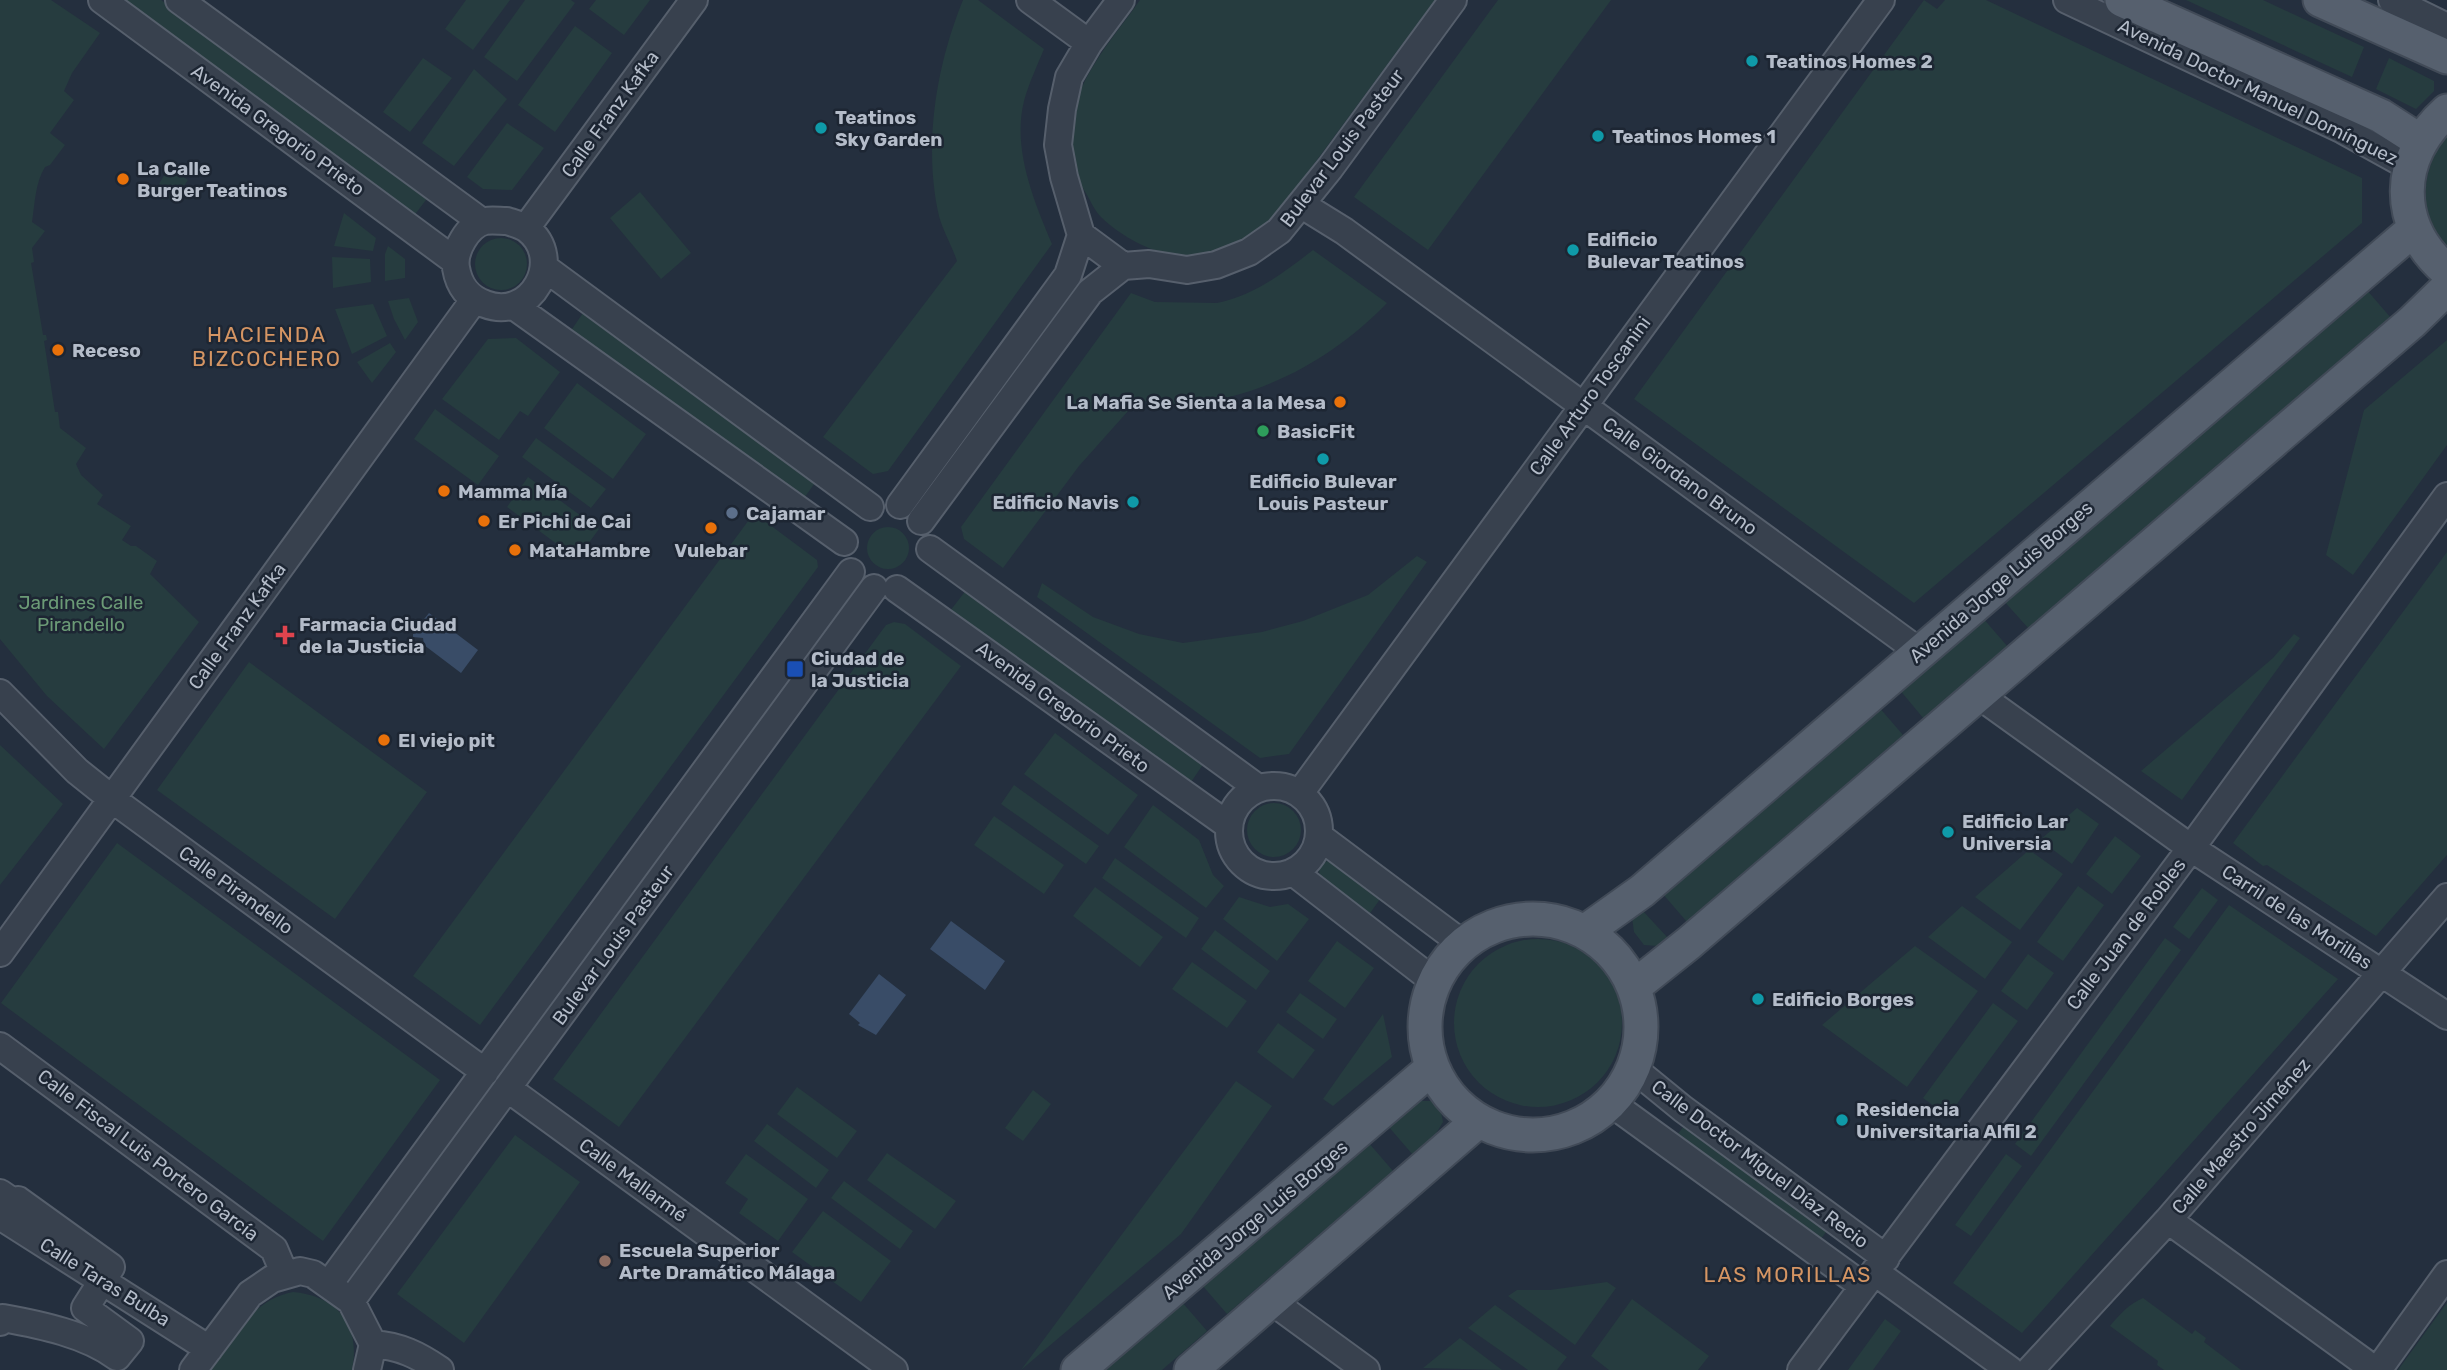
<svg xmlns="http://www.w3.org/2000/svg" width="2447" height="1370" font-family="Rubik,sans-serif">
  <rect width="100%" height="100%" fill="#242f3e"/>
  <path fill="#263c3f" d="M0,0H51L100,33L72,73L64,91L74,100L50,133L65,145L50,165L45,167C35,183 35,203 32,222L45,231L32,248L34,262L31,263L43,335H46L47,340L44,341L55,412H58L60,428L86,448L76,464L81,475L103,495L97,504L131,526L122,540L131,546H136L157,561L150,574L199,622L104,749L47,696L0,639Z
    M116,0H161L429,196L413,217Z
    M466,0H510L473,50L445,29Z
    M525,0H571L575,3L517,81L484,57Z
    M596,0H650L624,35L589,9Z
    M963,0H978L1044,49C1037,66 1029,83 1024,101C1012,149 1034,201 1052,244L888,471L873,474L823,437L957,261C952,246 943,231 939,216C923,146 936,66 963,0Z
    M1140,0H1435L1266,229C1249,239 1232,250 1213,254C1174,264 1129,244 1101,217C1095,211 1091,202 1087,195C1077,179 1066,154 1069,134C1075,79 1109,44 1140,0Z
    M1498,0H1611L1428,250L1354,197Z
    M1924,0L1937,9L1945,0H1986L2362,178V223L1914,603L1634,399Z
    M2186,0H2263L2364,47L2352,77Z
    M575,26L612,53L555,132L518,105Z
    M423,58L452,78L410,132L383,112Z
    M2389,58L2434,81V91L2416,109L2376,89Z
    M474,69L507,99L454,166L422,143Z
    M507,123L544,148L512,190L483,189L467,177Z
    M2447,135V249C2417,215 2420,169 2447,135Z
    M169,167L188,180L183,187L184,196L162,200L159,184Z
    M640,192L691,253L661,279L610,218Z
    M344,213L376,238L373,251L334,246Z
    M475 264a26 26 0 1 1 52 0a26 26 0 1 1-52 0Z
    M388,246L405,259V278L385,281V254Z
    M1313,250L1387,303C1333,359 1263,397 1185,405C1169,406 1153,400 1137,401L1079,466L1003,568L964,539L961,527L1131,293L1155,302L1217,303C1255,295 1283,273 1313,250Z
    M332,257L370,259L371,282L333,288Z
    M2366,289L2391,318L2029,629L2003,600Z
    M409,298L418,322L405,340L394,319L388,301Z
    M373,304L387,336L352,354L335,309Z
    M585,310L817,480L802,501L570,332Z
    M516,338L560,372L528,416L520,411L499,440L442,399L488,339Z
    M2447,340V445L2353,575L2326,555L2364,410Z
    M390,343L396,352L372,383L357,362Z
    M577,383L646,434L613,479L544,428Z
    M435,409L499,456L478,485L414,439Z
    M536,438L606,489L591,508L522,457Z
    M528,477L599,529L577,559L507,507Z
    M754,513L817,560L818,567L480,1025L413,976Z
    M867 548a21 21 0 1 1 42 0a21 21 0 1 1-42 0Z
    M2447,552V855L2376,936L2267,865L2263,866L2233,843Z
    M1417,556L1427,562L1289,754L1260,758L1037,597L1042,583L1093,617L1139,634L1183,643L1262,632L1303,621L1368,595Z
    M967,589L1204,763L1189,785L950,611Z
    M1982,617L2008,647L1924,719L1899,689Z
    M894,622L905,624L961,666L619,1127L553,1079L886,625Z
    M2294,634L2300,638L2182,800L2141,771L2273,658Z
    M249,662L427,792L335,919L157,790Z
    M1878,706L1903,735L1687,922L1662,893Z
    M1055,733L1138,795L1108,835L1024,774Z
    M0,745L63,804L0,885Z
    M1014,785L1099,846L1086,864L1001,804Z
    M1247 830a27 27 0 1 1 54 0a27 27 0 1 1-54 0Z
    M1153,805L1199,840L1213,875L1224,886L1206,908L1124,847Z
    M2077,808L2099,824L2072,864L2040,840Z
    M994,816L1064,865L1044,894L974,845Z
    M2115,836L2141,856L2112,894L2086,874Z
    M117,843L440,1080L323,1241L1,1003Z
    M2029,850L2063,874L2020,930L1975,897Z
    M1115,858L1199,918L1186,938L1102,878Z
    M1336,860L1383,895L1368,916L1320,880L1319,868L1323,862Z
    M2078,886L2104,905L2063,961L2037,942Z
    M1095,887L1163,937L1140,967L1073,916Z
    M2202,888L2218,900L2189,939L2173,927Z
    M1239,897L1270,907L1288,904L1309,919L1277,961L1223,919Z
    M2229,905L2338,979L2022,1333L1953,1283Z
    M1962,906L2012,942L1985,979L1928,937Z
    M1642,910L1668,938L1658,946L1644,945L1634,932L1632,917Z
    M1215,930L1270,971L1256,990L1201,949Z
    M2165,938L2181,950L2031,1156L2015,1144Z
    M1454 1023a84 84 0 1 1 168 0a84 84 0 1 1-168 0Z
    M1337,941L1374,968L1345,1008L1308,981Z
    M1915,946L1978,991L1907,1087L1822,1025Z
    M2028,954L2054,973L2027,1010L2001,991Z
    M1192,962L1247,1001L1227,1028L1172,989Z
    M1300,993L1337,1019L1323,1039L1286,1012Z
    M1993,1003L2018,1021L1948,1116L1923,1098Z
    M1383,1014L1392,1057L1333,1106L1323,1099Z
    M1278,1023L1315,1050L1293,1079L1257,1052Z
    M1236,1081L1272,1106L1181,1234L1021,1370Z
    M797,1087L857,1131L837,1158L777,1114Z
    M1033,1090L1051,1104L1023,1141L1005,1128Z
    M1416,1101H1432L1441,1112L1443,1122L1435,1135L1413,1155L1388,1126Z
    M1687,1122L1830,1227L1820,1240L1677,1135Z
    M767,1124L829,1170L816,1188L754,1141Z
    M515,1135L580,1182L464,1343L397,1294Z
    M1368,1142L1393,1171L1227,1314L1202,1285Z
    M887,1153L956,1201L935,1229L867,1180Z
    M746,1154L808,1199L778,1241L739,1213L748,1199L725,1183Z
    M2006,1154L2022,1166L1971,1236L1955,1225Z
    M844,1181L913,1231L900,1249L831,1198Z
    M823,1211L891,1261L861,1302L792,1252Z
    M1607,1282L1616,1288L1575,1345L1508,1296L1517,1290H1550Z
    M293,1292C338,1296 361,1325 352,1370H210C231,1339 253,1299 293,1292Z
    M2143,1298L2192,1334L2195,1330L2206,1338L2204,1342L2241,1370H2164L2157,1365L2158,1361L2110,1326C2120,1314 2129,1304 2143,1298Z
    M1632,1299L1709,1356L1698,1370H1609L1591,1356Z
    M1182,1302L1207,1331L1162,1370H1103Z
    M2447,1303V1370H2398L2443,1308Z
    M1495,1305L1567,1357L1557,1370H1528L1468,1328Z
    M1885,1319L1901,1331L1873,1370H1848Z
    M1460,1338L1502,1370L1423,1368Z"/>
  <path fill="#394c67" d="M429,613L478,650L461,673L424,645L423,638L413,637V634L421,631L420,624Z
    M951,921L1005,961L985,990L930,949Z
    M879,974L906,995L876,1035L858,1025L860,1023L849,1014Z"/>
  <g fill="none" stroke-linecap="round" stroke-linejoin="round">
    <defs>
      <path id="minor" d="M102,0L455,261
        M179,0L482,222
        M1030,0L1089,43
        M2067,0L2343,130L2410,167
        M2392,0L2447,27
        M1302,205L1344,231L1920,652
        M507,221C513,223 521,225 527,229C566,259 531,322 485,304C468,298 459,286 456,268C453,251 468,225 485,221C492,220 500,221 507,221Z
        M526,228L694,0
        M1081,235L1123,266
        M545,268L870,507
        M514,306L844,542
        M900,505L1068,275L1081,235L1064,177L1058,145L1062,109L1069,77L1089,43L1121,0
        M921,521L1090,292L1123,266L1149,264L1187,270L1216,265L1249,252L1279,231L1330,168L1453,0
        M930,549L1258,788
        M897,589L1228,825
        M0,693L77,771L112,799L485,1072
        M1977,694L2191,848L2447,1016
        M1229 831a45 45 0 1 1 90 0a45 45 0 1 1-90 0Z
        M1300,793L1881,0
        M1320,837L1463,944
        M1293,872L1435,982
        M0,953L474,300
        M0,1046L274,1249L285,1275
        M1634,1069L1683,1109L1886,1258
        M507,1088L894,1370
        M1611,1103L1863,1286
        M0,1193L16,1204L18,1200L111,1267L85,1308L130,1341L117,1357C86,1334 41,1325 3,1318L0,1322
        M0,1216L209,1349
        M2168,1220L2364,1362
        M1875,1272L2010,1370
        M329,1284L851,572
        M1270,1300L1366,1370
        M351,1301L874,588
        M373,1344C400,1346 418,1355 440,1370
        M193,1370L250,1294L272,1279L300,1271L313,1274L351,1301L373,1344L367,1370
        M1801,1370L2191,848L2447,496
        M2030,1370L2168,1220L2447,897
        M2378,1370L2447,1274"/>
      <path id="major" d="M2122,0L2381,116L2420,141
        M2320,0L2447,57
        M2447,111C2395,157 2393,225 2447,271
        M1425 1027a108 108 0 1 1 216 0a108 108 0 1 1-216 0Z
        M1586,931L1642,891L2414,229
        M1635,986L1689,943L2412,322L2447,288
        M1078,1370L1432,1068
        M1191,1370L1478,1121"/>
    </defs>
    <use href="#minor" stroke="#565f6c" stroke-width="30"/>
    <use href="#major" stroke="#414a57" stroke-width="37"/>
    <use href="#minor" stroke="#38414e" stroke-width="26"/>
    <use href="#major" stroke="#56606e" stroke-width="33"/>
  </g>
  <g fill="#0f9aa8" stroke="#1d2633" stroke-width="2.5">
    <circle cx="1752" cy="61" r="7"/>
    <circle cx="821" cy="128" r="7"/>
    <circle cx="1598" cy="136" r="7"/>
    <circle cx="1573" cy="250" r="7"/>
    <circle cx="1323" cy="459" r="7"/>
    <circle cx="1133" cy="502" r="7"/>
    <circle cx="1948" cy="832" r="7"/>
    <circle cx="1758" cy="999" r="7"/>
    <circle cx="1842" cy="1120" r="7"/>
  </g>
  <g fill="#e8710a" stroke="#1d2633" stroke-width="2.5">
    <circle cx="123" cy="179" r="7"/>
    <circle cx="58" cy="350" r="7"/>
    <circle cx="1340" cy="402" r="7"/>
    <circle cx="444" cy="491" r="7"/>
    <circle cx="484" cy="521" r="7"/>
    <circle cx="711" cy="528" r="7"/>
    <circle cx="515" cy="550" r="7"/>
    <circle cx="384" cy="740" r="7"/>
  </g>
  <circle fill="#2e9e5b" stroke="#1d2633" stroke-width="2.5" cx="1263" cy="431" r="7"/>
  <circle fill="#5c6f8a" stroke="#1d2633" stroke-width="2.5" cx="732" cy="513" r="7"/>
  <path fill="#e0444e" stroke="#1d2633" stroke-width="2.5" d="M281.5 624.5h7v7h7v7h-7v7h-7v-7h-7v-7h7z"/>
  <rect fill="#1a4fb4" stroke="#1d2633" stroke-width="2.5" x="786" y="660" width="18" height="18" rx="3.5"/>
  <circle fill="#8d6e63" stroke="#1d2633" stroke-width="2.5" cx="605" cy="1261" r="7"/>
  <g text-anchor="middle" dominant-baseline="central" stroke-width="5" stroke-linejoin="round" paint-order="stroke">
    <g font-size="19" font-weight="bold" fill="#b4bcc9" stroke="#1d2633" text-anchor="start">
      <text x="1766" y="61">Teatinos Homes 2</text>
      <text x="835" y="117">Teatinos<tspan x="835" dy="22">Sky Garden</tspan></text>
      <text x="1612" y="136">Teatinos Homes 1</text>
      <text x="137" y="168">La Calle<tspan x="137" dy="22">Burger Teatinos</tspan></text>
      <text x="1587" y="239">Edificio<tspan x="1587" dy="22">Bulevar Teatinos</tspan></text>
      <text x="72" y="350">Receso</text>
      <text x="1326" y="402" text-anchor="end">La Mafia Se Sienta a la Mesa</text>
      <text x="1277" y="431">BasicFit</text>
      <text x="1323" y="481" text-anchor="middle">Edificio Bulevar<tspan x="1323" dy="22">Louis Pasteur</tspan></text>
      <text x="458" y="491">Mamma Mía</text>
      <text x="1119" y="502" text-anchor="end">Edificio Navis</text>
      <text x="746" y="513">Cajamar</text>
      <text x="498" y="521">Er Pichi de Cai</text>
      <text x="529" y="550">MataHambre</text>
      <text x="711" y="550" text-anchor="middle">Vulebar</text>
      <text x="299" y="624">Farmacia Ciudad<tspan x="299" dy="22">de la Justicia</tspan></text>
      <text x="811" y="658">Ciudad de<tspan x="811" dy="22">la Justicia</tspan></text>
      <text x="398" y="740">El viejo pit</text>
      <text x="1962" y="821">Edificio Lar<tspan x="1962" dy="22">Universia</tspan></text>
      <text x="1772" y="999">Edificio Borges</text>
      <text x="1856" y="1109">Residencia<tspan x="1856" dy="22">Universitaria Alfil 2</tspan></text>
      <text x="619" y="1250">Escuela Superior<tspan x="619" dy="22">Arte Dramático Málaga</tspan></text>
    </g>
    <g font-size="19" fill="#b4bcc9" stroke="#1d2633">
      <text transform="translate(2258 92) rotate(26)">Avenida Doctor Manuel Domínguez</text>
      <text transform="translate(610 114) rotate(-54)">Calle Franz Kafka</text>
      <text transform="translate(278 130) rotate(36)">Avenida Gregorio Prieto</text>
      <text transform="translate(1342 148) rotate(-53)">Bulevar Louis Pasteur</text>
      <text transform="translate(1590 396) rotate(-54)">Calle Arturo Toscanini</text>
      <text transform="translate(1680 476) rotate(36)">Calle Giordano Bruno</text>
      <text transform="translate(2001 582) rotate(-41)">Avenida Jorge Luis Borges</text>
      <text transform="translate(237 626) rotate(-54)">Calle Franz Kafka</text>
      <text transform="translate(1063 707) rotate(36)">Avenida Gregorio Prieto</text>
      <text transform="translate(236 890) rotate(36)">Calle Pirandello</text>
      <text transform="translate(2297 917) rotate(33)">Carril de las Morillas</text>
      <text transform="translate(2126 934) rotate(-53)">Calle Juan de Robles</text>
      <text transform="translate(613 945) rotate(-54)">Bulevar Louis Pasteur</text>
      <text transform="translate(2241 1136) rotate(-49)">Calle Maestro Jiménez</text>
      <text transform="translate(148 1155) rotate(37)">Calle Fiscal Luis Portero García</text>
      <text transform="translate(1760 1164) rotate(37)">Calle Doctor Miguel Díaz Recio</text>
      <text transform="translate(633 1180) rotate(36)">Calle Mallarmé</text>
      <text transform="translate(1255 1220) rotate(-40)">Avenida Jorge Luis Borges</text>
      <text transform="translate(105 1282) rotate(32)">Calle Taras Bulba</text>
    </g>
    <g font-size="19" fill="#6b9a76" stroke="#1d2633">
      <text x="81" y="602">Jardines Calle<tspan x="81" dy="22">Pirandello</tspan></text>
    </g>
    <g font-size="21" letter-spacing="2" fill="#d59563" stroke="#1d2633">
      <text x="267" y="334">HACIENDA<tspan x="267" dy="24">BIZCOCHERO</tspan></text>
      <text x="1788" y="1274">LAS MORILLAS</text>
    </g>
  </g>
</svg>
